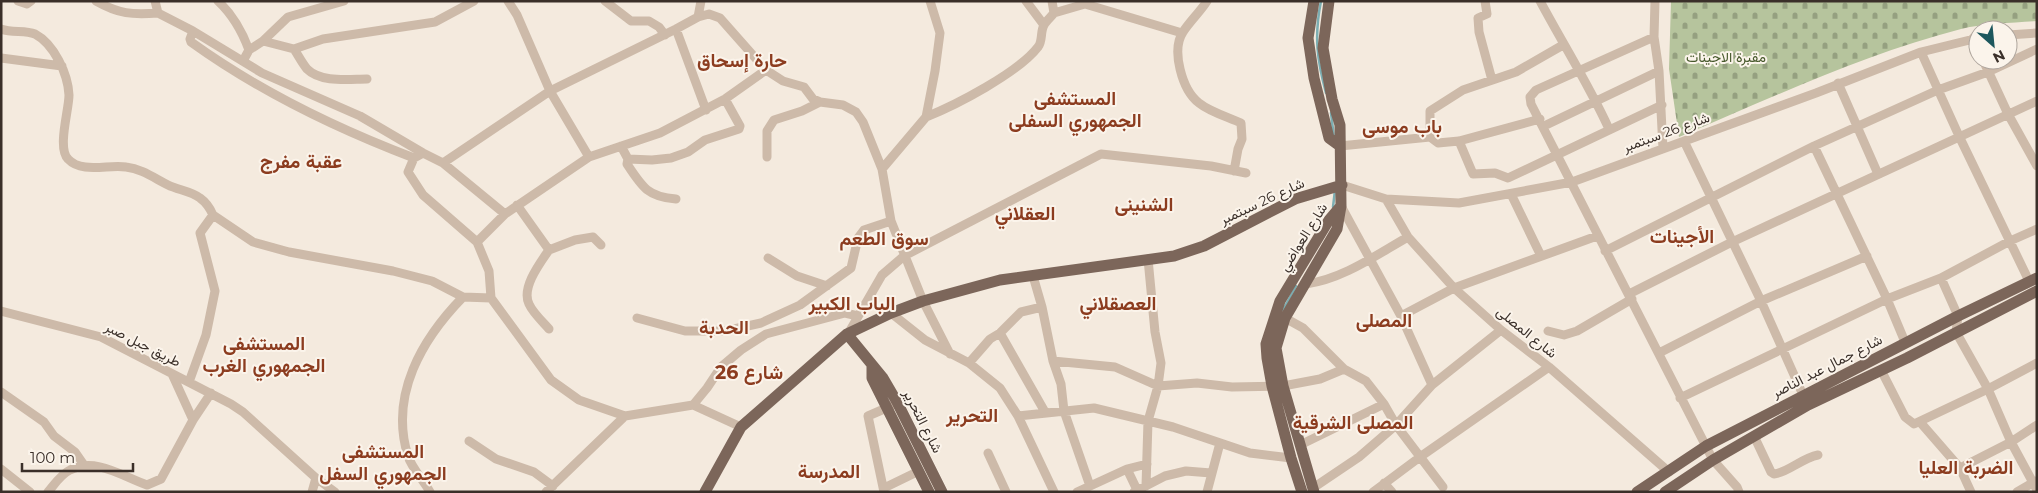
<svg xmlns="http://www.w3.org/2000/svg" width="2038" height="493" font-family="Montserrat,Vazirmatn,sans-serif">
  <defs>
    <pattern id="cemetery-stones" width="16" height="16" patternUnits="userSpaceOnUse" patternTransform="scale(1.25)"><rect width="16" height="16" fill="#b6c49d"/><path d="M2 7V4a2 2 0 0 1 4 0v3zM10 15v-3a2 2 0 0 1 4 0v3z" fill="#95a080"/></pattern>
  </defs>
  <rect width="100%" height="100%" fill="#f4eade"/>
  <path fill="url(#cemetery-stones)" d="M1671,1H2037V21C2012,23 1985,23 1961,29C1864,54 1771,98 1679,137L1669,69Z"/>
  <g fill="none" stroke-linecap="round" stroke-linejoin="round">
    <path stroke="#7caeb2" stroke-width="2.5" d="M1321,1C1314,36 1317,60 1326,93
      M1331,113L1334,138
      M1333,207L1335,190
      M1283,310L1296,286"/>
    <path stroke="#cdbaa9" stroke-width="9" d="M18,1L27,4L31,1
      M96,1C119,14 132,15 158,13L155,1
      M218,1C233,15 242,31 249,50
      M508,1L517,15L550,91L589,157
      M605,1L631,21H649L659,27L665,35
      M930,1L940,33L935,71L926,117L882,169L891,221L923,301L950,354
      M1026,1L1044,25
      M1207,1C1200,12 1190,21 1183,32C1171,50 1182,90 1199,103C1210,112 1228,117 1241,123L1242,139L1238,149L1234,171
      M1485,1L1487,14L1478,18L1479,32L1492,80
      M1540,1C1563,44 1589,85 1609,129
      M1655,1L1654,37L1659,71L1663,149
      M1085,4L1182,33
      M158,13L193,31L262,73L360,116L423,153L443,163L505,214
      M1054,13L1085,4L1087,1
      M698,17L709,14L720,18L766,70L783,81L804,87L813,99L820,102L843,105L856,112L863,122L882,169
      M1,29C12,33 25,30 35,34C54,44 68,74 69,95C69,110 57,148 68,159C82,174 109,164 126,167C142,169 154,178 168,185C178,190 191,191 200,198C207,203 210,208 213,215
      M676,29L706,110
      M193,31L190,39L191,42C259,91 335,128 414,158
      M2008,35L2037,33
      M1654,37L1536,90L1530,97L1531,104L1713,460L1737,487L1739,492
      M1973,38L1978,49
      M263,41L294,49L323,39L435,22L474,1
      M294,49C298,55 302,63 307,69C321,83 349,79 367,79
      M1921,52L1959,136L2029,281
      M1,58L62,66
      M1983,60L2008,114L2037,166
      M243,61L249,50L263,41L288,17L344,1
      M1838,83L1878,174
      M926,117C956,105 1018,73 1038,47C1043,41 1040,32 1044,25C1046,21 1051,17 1054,13L1052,1
      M1544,126L1659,71
      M1430,137V111L1463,90L1516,72L1563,45
      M1459,141L1473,174L1495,173L1508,178L1662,105
      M1684,141L1761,301L1803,395
      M621,146L628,159L652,160L671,158L688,152L705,140L739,129L740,126L725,99
      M1340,146L1430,137L1438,143L1459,141L1540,119
      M1814,146L1887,299L1905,342
      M423,153L414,158L408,172L423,195L477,242L489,271L491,298L551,380L579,400L625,416L693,405L741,427
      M767,157V131L774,120L802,111L820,102
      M628,159L627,164C642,187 648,197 676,199
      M443,163L550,91L676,29L698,17L701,1
      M1342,185L1386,199L1459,203L1572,182L1816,93L1921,52L1978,38
      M1511,194L1541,256
      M1386,199L1408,237L1454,288L1501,330L1549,367L1669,472
      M517,205L549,250C540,263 521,288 529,304C533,313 543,322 549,329
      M1341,206L1401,316L1432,385
      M477,242L505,214L589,157L660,133L725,99L766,70
      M549,250L575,240L593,237L601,245
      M1605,251L1814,146L1938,90L1988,72L2037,49
      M768,258L797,276L827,286
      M1033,276L1042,307L1053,361L1061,384L1064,411L1090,486
      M1941,278L1958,316L1956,332L1988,389L2011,442L2037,490
      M1306,284C1343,279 1376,255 1408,237
      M1629,294L1732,242L2037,101
      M1,311L101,337L231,404L243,412L316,478L335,492
      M891,313L925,340L969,363L1000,388L1018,416L1054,492
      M1401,316L1454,288L1597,236
      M637,318L685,331H725L761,323L800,305L851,268L858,238L864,230L891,221
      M1285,318L1303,328L1344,369L1366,381L1384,404L1396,425L1443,487
      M1548,331L1564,335L1577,331L1632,299
      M1000,333L1045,412
      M848,334L882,275L904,256L1101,154L1211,166L1246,173
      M1659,353L1761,301L1867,256
      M1053,361L1115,367L1158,386L1197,383L1232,387L1283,386L1320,379L1344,369
      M969,363L990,339L1000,333L1021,312L1042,307
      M1881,370L1905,417L1914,424L1988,389L2037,363
      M172,374L193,420
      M189,382L206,335L215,291L200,233L213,215L253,242L289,252L393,271L432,281L463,297
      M1,392L44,422L54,436L75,452L84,465
      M1680,398L1887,299L1941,278L2010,241L2037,229
      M693,405L707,388L721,367L741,350L766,334L845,313L858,316
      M1018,416L1094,408L1173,427L1250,453L1291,458
      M1920,422L1960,468L1971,492
      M1754,436L1771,472L1774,474C1787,473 1802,458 1818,455
      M469,441L496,459L534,472L553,486
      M1300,445L1384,404
      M988,453L1006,492
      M1960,468L2011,442L2037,425
      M1,469L30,492
      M1127,469L1138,492
      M1384,483L1392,492
      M1146,486L1148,421L1158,386L1161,363L1155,332L1148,259
      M884,488L919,471
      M1313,488L1359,457L1396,425L1432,385L1501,330
      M48,492C54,485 61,474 70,470C95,457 122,476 147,485L161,479L193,420L211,393
      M312,492L316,478
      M430,492C424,481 411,467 408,456C389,395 422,339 463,297L491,298
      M546,492L625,416
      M884,492L868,416L891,406
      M1077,492L1127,469L1147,464
      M1134,492L1165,476L1186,471L1211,473
      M1207,492L1220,443
      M1373,492L1420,457L1549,367
      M2017,492L2036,481"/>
    <path stroke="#7c665a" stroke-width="11" d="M1314,1L1308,38L1314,78L1329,138L1340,146
      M847,334L883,378L897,402L942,492
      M872,366V378L929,492
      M705,492L741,427L847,334L891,313L923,301L1000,280L1174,256L1204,246L1295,199L1342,185
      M1302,492L1291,458L1272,386L1267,358L1266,344L1280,301L1329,220L1340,207
      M1314,492L1283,386L1276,348L1285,318L1337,229L1341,206L1340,125L1332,99L1323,48L1329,1
      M1637,492L1706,446L1958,316L2037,278
      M1665,492L1713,460L1808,405L1907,358L2037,291"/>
  </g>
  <g text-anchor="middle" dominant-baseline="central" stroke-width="4" stroke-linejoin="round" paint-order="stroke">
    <g font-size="14" fill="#47592c" stroke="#fbf4eb">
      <text x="1726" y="57">مقبرة الاجينات</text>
    </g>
    <g font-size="14" fill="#3a2f29" stroke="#fbf4eb">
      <text transform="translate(1666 132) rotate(-20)">شارع 26 سبتمبر</text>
      <text transform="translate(1262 201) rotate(-25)">شارع 26 سبتمبر</text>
      <text transform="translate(1303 237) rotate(-58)">شارع العواضي</text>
      <text transform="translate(1527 332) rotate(39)">شارع المصلى</text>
      <text transform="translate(143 344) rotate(27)">طريق جبل صبر</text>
      <text transform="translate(1827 366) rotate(-27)">شارع جمال عبد الناصر</text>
      <text transform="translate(923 421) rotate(63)">شارع التحرير</text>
    </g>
    <g font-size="19" font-weight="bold" fill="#8c3c1f" stroke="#fbf4eb">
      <text x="742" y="60">حارة إسحاق</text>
      <text x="1075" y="98">المستشفى<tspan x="1075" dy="22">الجمهوري السفلى</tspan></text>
      <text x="1402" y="126">باب موسى</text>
      <text x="301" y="161">عقبة مفرج</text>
      <text x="1144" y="204">الشنينى</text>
      <text x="1025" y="213">العقلاني</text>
      <text x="1682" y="236">الأجينات</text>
      <text x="884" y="238">سوق الطعم</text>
      <text x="852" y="303">الباب الكبير</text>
      <text x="1118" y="303">العصقلاني</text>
      <text x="1384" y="320">المصلى</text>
      <text x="724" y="327">الحدبة</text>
      <text x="264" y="343">المستشفى<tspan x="264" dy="22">الجمهوري الغرب</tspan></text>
      <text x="749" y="372">شارع 26</text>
      <text x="972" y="415">التحرير</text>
      <text x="1353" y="422">المصلى الشرقية</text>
      <text x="383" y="451">المستشفى<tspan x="383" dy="22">الجمهوري السفل</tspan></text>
      <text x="1966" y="467">الضربة العليا</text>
      <text x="829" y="471">المدرسة</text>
    </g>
  </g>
  <rect width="2038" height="493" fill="none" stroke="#3a2f29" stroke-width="5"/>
  <g transform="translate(1993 45) rotate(153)"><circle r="24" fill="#fbf4eb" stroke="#aea59d"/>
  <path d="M0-4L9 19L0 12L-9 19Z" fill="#1d575d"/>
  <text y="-8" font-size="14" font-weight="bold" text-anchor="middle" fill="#3a2f29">N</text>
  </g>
  <path d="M22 463v8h111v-8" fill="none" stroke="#3a2f29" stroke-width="2.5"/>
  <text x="30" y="463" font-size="15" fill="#3a2f29" stroke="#fbf4eb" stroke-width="4" paint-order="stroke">100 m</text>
</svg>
